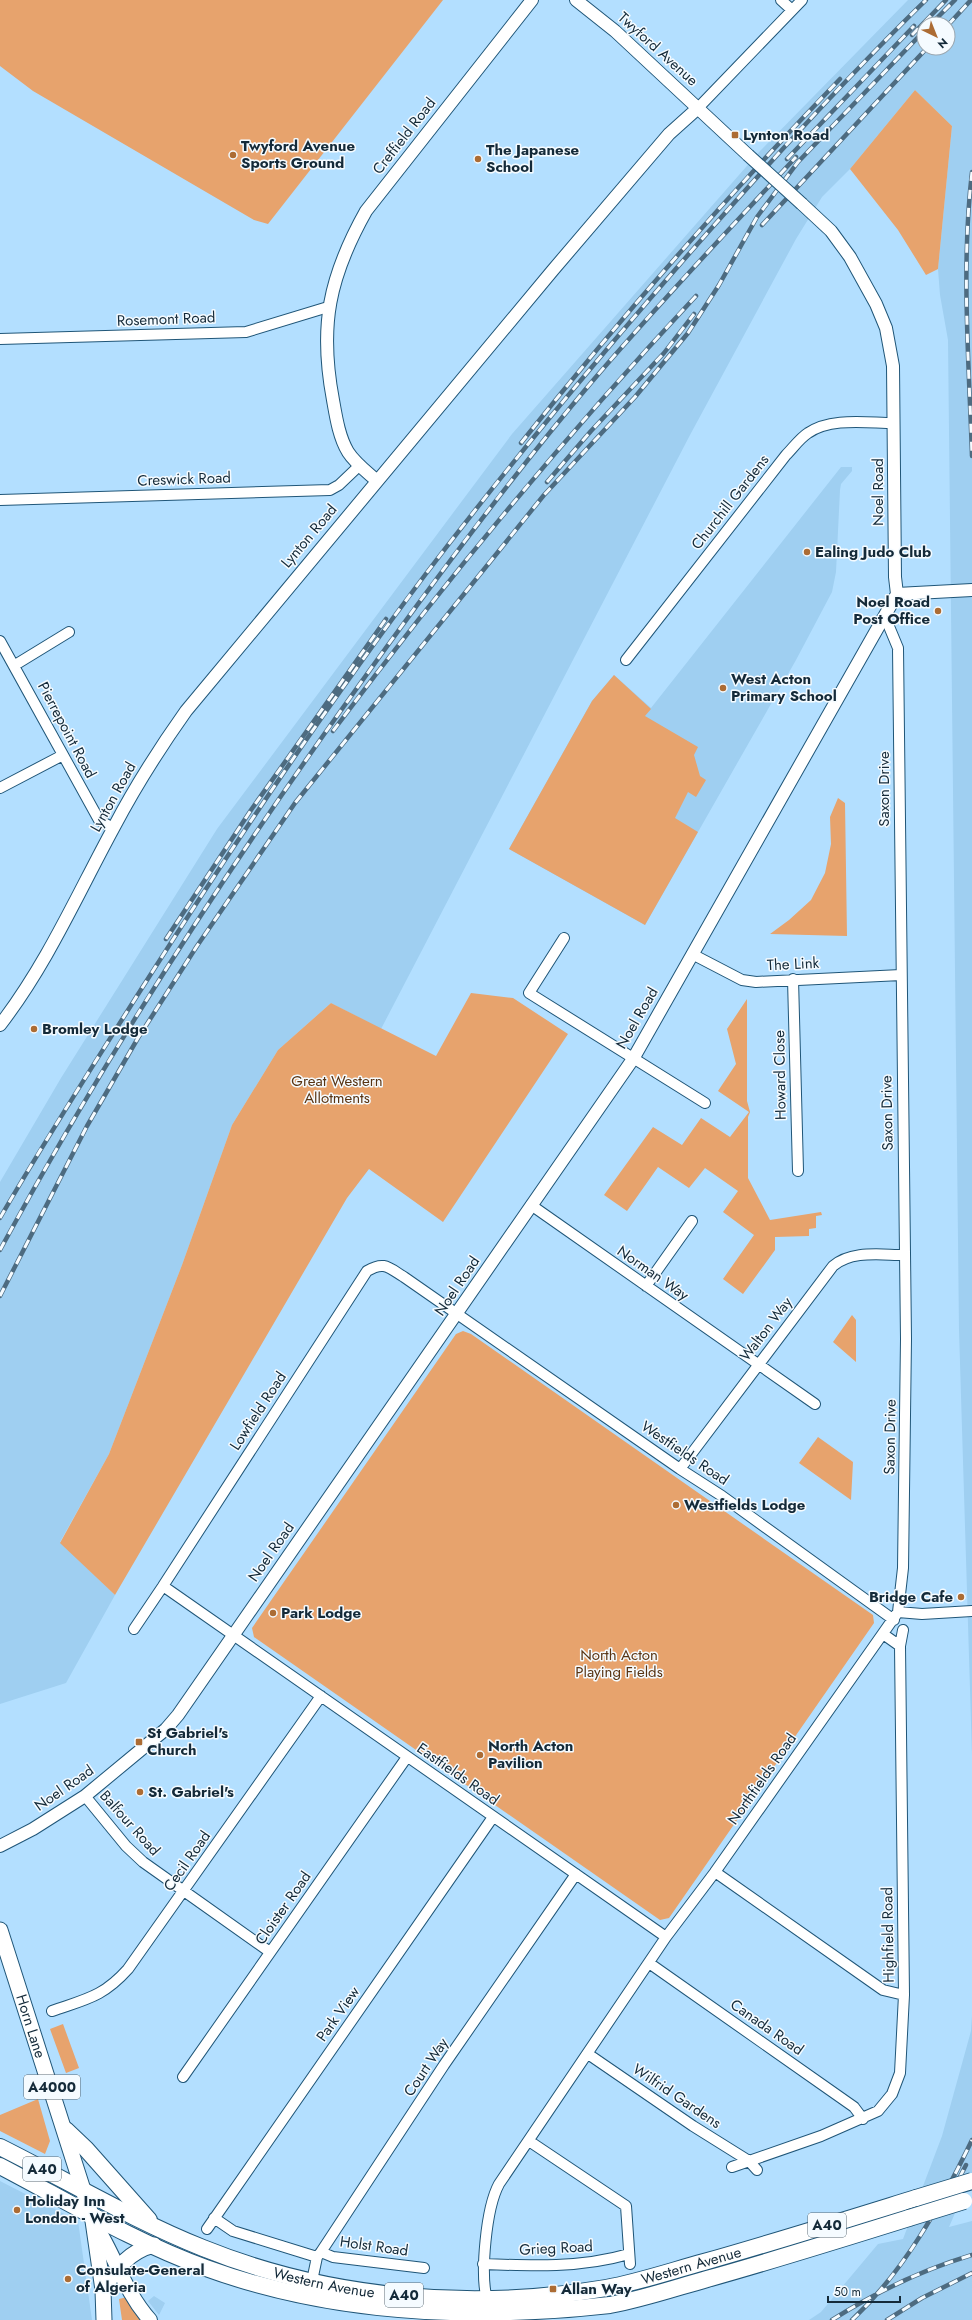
<svg xmlns="http://www.w3.org/2000/svg" width="972" height="2320" font-family="Jost,sans-serif">
  <rect width="100%" height="100%" fill="#b3dfff"/>
  <path fill="#9fcff1" fill-rule="evenodd" d="M908,0H972V1755L959,1330L948,340L940,295L938,269L952,126L915,90L850,169L822,197L796,239L690,435L381,1029L331,1003L278,1050L232,1125L182,1265L109,1454L60,1542L115,1595L66,1683L0,1704V1182L61,1078L217,829L512,434L760,151ZM924,24H948V48H924Z
    M841,467H852V471L841,484L840,490L836,572L832,592L796,660L645,925L509,849L592,701L614,675L651,708Z
    M972,2015V2174L949,2227L972,2221V2320H809L821,2312L878,2244L903,2239L942,2136L971,2031Z
    M0,2181L78,2221L92,2320H0Z
    M154,2296L165,2303L159,2315L148,2301Z"/>
  <path fill="#e7a36d" d="M0,0H443L268,224L254,220L33,91L0,66Z
    M915,90L952,126L938,269L926,275L898,230L850,169Z
    M614,675L651,709L645,716L698,747L694,755L700,776L706,780L696,797L688,792L675,818L698,832L645,925L509,849L592,701Z
    M838,798L845,803L847,936L770,934L789,920L811,900L825,873L831,844L830,817Z
    M471,993L513,998L568,1034L443,1222L369,1169L347,1198L115,1595L60,1543L109,1454L182,1265L232,1125L278,1050L331,1003L436,1056Z
    M747,999V1101L750,1112L748,1117V1178L770,1220L821,1212L822,1215L816,1216V1228L809,1229V1236L775,1237V1250L743,1294L723,1279L754,1235L723,1212L738,1191L705,1168L689,1188L658,1167L627,1211L604,1195L653,1127L682,1145L701,1118L730,1137L749,1112L718,1091L736,1064L727,1029Z
    M852,1315L856,1320V1362L833,1342Z
    M463,1331L471,1334L873,1615L874,1623L669,1918L660,1920L254,1637L252,1628L456,1334Z
    M818,1437L853,1462L851,1500L799,1463Z
    M63,2024L79,2068L66,2073L50,2029Z
    M38,2099L50,2141L45,2154L0,2131V2115Z
    M127,2297L144,2320H122L119,2299Z"/>
  <g fill="none" stroke-linecap="round" stroke-linejoin="round">
    <defs>
      <path id="minor" d="M781,0L792,10
        M698,108L802,0
        M0,339L246,332L328,307
        M0,500L330,490L339,485L360,465
        M0,641L99,820L113,828
        M626,660L786,455C793,448 800,438 808,433C831,417 867,423 894,423
        M15,665L69,632
        M0,788L63,755
        M564,938L529,993L705,1103
        M692,954L742,980L756,982L901,975
        M793,979L798,1171
        M531,1205L815,1404
        M646,1286L692,1221
        M680,1469L833,1266C852,1250 880,1255 904,1255
        M898,1612L922,1614L972,1611
        M134,1629L163,1586
        M900,1646L903,1630
        M85,1796L126,1846L143,1862L270,1952
        M715,1872L883,1990L904,1995L900,1646L883,1634
        M666,1937L163,1586L367,1271C384,1261 388,1267 404,1277L680,1469L722,1496L894,1620
        M649,1963L854,2107L863,2119
        M52,2011C86,1999 103,1997 128,1969L321,1696
        M588,2054L693,2126L749,2161L757,2170
        M183,2077L407,1757
        M529,2141L626,2206L630,2264
        M732,2167L821,2136L878,2111L892,2094L900,2073L904,1995
        M214,2218L233,2231L317,2257
        M207,2229L493,1817
        M321,2252L333,2257L424,2268
        M483,2264C532,2266 581,2268 629,2254
        M312,2281L317,2257L321,2252L444,2065L576,1874
        M487,2300C480,2274 486,2208 499,2184L666,1937L715,1872L898,1612L903,1568L906,1339L898,648L888,624L882,619"/>
      <path id="tertiary" d="M576,0L615,31L748,155
        M376,480C367,472 355,463 348,452C339,437 336,417 333,400C319,326 329,277 366,211L532,0
        M897,594L972,590
        M0,1025C47,964 77,895 114,827C135,787 159,749 186,711L553,270L669,134L698,108
        M0,1846L33,1829L85,1796L166,1729L178,1715L633,1059L897,594L895,577L893,366L886,328L876,304L850,257L831,231L802,204"/>
      <path id="secondary" d="M93,2221C114,2253 124,2291 150,2320"/>
      <g id="primary">
        <path id="s1" d="M0,1930L93,2221L103,2290L104,2320"/>
        <path d="M103,2290C116,2268 130,2251 154,2245"/>
      </g>
      <g id="trunk">
        <path d="M66,2130L86,2149L149,2220"/>
        <path id="s2" d="M0,2147C68,2181 133,2220 203,2248C329,2299 472,2311 606,2288C639,2282 671,2271 704,2262C775,2242 845,2220 916,2198"/>
        <path d="M0,2166C67,2201 134,2242 206,2268C335,2315 474,2320 610,2305C643,2299 675,2288 707,2279C775,2260 842,2239 909,2218"/>
      </g>
    </defs>
    <use href="#minor" stroke="#205678" stroke-width="12"/>
    <use href="#tertiary" stroke="#205678" stroke-width="14"/>
    <use href="#secondary" stroke="#205678" stroke-width="16"/>
    <use href="#primary" stroke="#205678" stroke-width="17"/>
    <use href="#trunk" stroke="#205678" stroke-width="18"/>
    <use href="#minor" stroke="#fff" stroke-width="10"/>
    <use href="#tertiary" stroke="#fff" stroke-width="12"/>
    <use href="#secondary" stroke="#fff" stroke-width="14"/>
    <use href="#primary" stroke="#fff" stroke-width="15"/>
    <use href="#trunk" stroke="#fff" stroke-width="16"/>
    <defs>
      <path id="rail" d="M931,24L955,0
        M948,25L971,0
        M912,35L946,0
        M787,159L914,26
        M972,172C961,266 969,362 972,456
        M762,225L927,48
        M521,443C621,317 728,195 840,79
        M547,482L591,431L664,353L694,314
        M333,731C446,580 567,434 696,296
        M166,939L251,810L386,619
        M0,1218C45,1140 94,1064 142,988C231,848 325,708 425,575C504,471 588,370 674,271C755,178 838,86 926,0
        M0,1250C102,1062 218,883 342,709C421,598 502,488 590,384C656,306 727,232 796,157
        M0,1296L87,1126L138,1038L197,946L295,803L544,495L635,397L688,333L719,285L757,217L798,162L924,31
        M943,2210L966,2165
        M832,2320C876,2292 922,2270 972,2255
        M852,2320C906,2269 940,2206 972,2140
        M887,2320L922,2298L972,2273"/>
    </defs>
    <use href="#rail" stroke="#4d6b80" stroke-width="4.5"/>
    <use href="#rail" stroke="#f5fbff" stroke-width="3" stroke-dasharray="9" stroke-linecap="butt"/>
    <defs>
      <path id="tertiary-bridge" d="M748,155L802,204"/>
      <path id="trunk-bridge" d="M916,2198L972,2181
        M909,2218L964,2201"/>
    </defs>
    <use href="#tertiary-bridge" stroke="#205678" stroke-width="14" stroke-linecap="butt"/>
    <use href="#trunk-bridge" stroke="#205678" stroke-width="18" stroke-linecap="butt"/>
    <use href="#tertiary-bridge" stroke="#fff" stroke-width="12"/>
    <use href="#trunk-bridge" stroke="#fff" stroke-width="16"/>
  </g>
  <g fill="#ac6c34" stroke="#f5fbff" stroke-width="1.5">
    <rect x="731" y="131" width="8" height="8" rx="2"/>
    <circle cx="233" cy="155" r="4"/>
    <circle cx="478" cy="159" r="4"/>
    <circle cx="807" cy="552" r="4"/>
    <circle cx="938" cy="611" r="4"/>
    <circle cx="723" cy="688" r="4"/>
    <circle cx="34" cy="1029" r="4"/>
    <circle cx="676" cy="1505" r="4"/>
    <circle cx="961" cy="1597" r="4"/>
    <circle cx="273" cy="1613" r="4"/>
    <rect x="135" y="1738" width="8" height="8" rx="2"/>
    <circle cx="480" cy="1755" r="4"/>
    <circle cx="140" cy="1792" r="4"/>
    <circle cx="17" cy="2210" r="4"/>
    <circle cx="68" cy="2279" r="4"/>
    <rect x="549" y="2285" width="8" height="8" rx="2"/>
  </g>
  <g text-anchor="middle" dominant-baseline="central" stroke-width="3" stroke-linejoin="round" paint-order="stroke">
    <g fill="#f5fbff" stroke="#586974" stroke-width="1">
      <rect x="24" y="2075" width="56" height="24" rx="3"/>
      <rect x="23" y="2157" width="38" height="24" rx="3"/>
      <rect x="808" y="2213" width="38" height="24" rx="3"/>
      <rect x="385" y="2283" width="38" height="24" rx="3"/>
    </g>
    <g font-size="14" font-weight="bold" fill="#142a39">
      <text x="52" y="2087">A4000</text>
      <text x="42" y="2169">A40</text>
      <text x="827" y="2225">A40</text>
      <text x="404" y="2295">A40</text>
    </g>
    <g font-size="15" fill="#142a39" stroke="#f5fbff">
      <text transform="translate(658 49) rotate(42)">Twyford Avenue</text>
      <text transform="translate(404 136) rotate(-52)">Creffield Road</text>
      <text transform="translate(166 319) rotate(-2)">Rosemont Road</text>
      <text transform="translate(184 479) rotate(-2)">Creswick Road</text>
      <text transform="translate(878 492) rotate(-90)">Noel Road</text>
      <text transform="translate(730 502) rotate(-52)">Churchill Gardens</text>
      <text transform="translate(309 536) rotate(-50)">Lynton Road</text>
      <text transform="translate(67 730) rotate(62)">Pierrepoint Road</text>
      <text transform="translate(884 789) rotate(-90)">Saxon Drive</text>
      <text transform="translate(113 797) rotate(-61)">Lynton Road</text>
      <text transform="translate(793 964) rotate(-3)">The Link</text>
      <text transform="translate(637 1018) rotate(-60)">Noel Road</text>
      <text transform="translate(780 1075) rotate(-91)">Howard Close</text>
      <text transform="translate(887 1113) rotate(-91)">Saxon Drive</text>
      <text transform="translate(653 1273) rotate(35)">Norman Way</text>
      <text transform="translate(457 1286) rotate(-56)">Noel Road</text>
      <text transform="translate(766 1329) rotate(-53)">Walton Way</text>
      <text transform="translate(258 1411) rotate(-57)">Lowfield Road</text>
      <text transform="translate(890 1437) rotate(-89)">Saxon Drive</text>
      <text transform="translate(685 1453) rotate(34)">Westfields Road</text>
      <text transform="translate(271 1552) rotate(-55)">Noel Road</text>
      <text transform="translate(458 1774) rotate(35)">Eastfields Road</text>
      <text transform="translate(762 1779) rotate(-55)">Northfields Road</text>
      <text transform="translate(64 1788) rotate(-35)">Noel Road</text>
      <text transform="translate(130 1823) rotate(48)">Balfour Road</text>
      <text transform="translate(187 1861) rotate(-55)">Cecil Road</text>
      <text transform="translate(283 1908) rotate(-55)">Cloister Road</text>
      <text transform="translate(888 1935) rotate(-91)">Highfield Road</text>
      <text transform="translate(338 2014) rotate(-55)">Park View</text>
      <text stroke="none"><textPath href="#s1" startOffset="101">Horn Lane</textPath></text>
      <text transform="translate(767 2027) rotate(35)">Canada Road</text>
      <text transform="translate(426 2067) rotate(-56)">Court Way</text>
      <text transform="translate(677 2096) rotate(34)">Wilfrid Gardens</text>
      <text transform="translate(374 2246) rotate(8)">Holst Road</text>
      <text transform="translate(556 2248) rotate(-3)">Grieg Road</text>
      <text stroke="none"><textPath href="#s2" startOffset="725">Western Avenue</textPath></text>
      <text stroke="none"><textPath href="#s2" startOffset="353">Western Avenue</textPath></text>
    </g>
    <g font-size="15" font-weight="bold" fill="#142a39" stroke="#f5fbff" text-anchor="start">
      <text x="743" y="135">Lynton Road</text>
      <text x="241" y="146">Twyford Avenue<tspan x="241" dy="17">Sports Ground</tspan></text>
      <text x="486" y="150">The Japanese<tspan x="486" dy="17">School</tspan></text>
      <text x="815" y="552">Ealing Judo Club</text>
      <text x="930" y="602" text-anchor="end">Noel Road<tspan x="930" dy="17">Post Office</tspan></text>
      <text x="731" y="679">West Acton<tspan x="731" dy="17">Primary School</tspan></text>
      <text x="42" y="1029">Bromley Lodge</text>
      <text x="684" y="1505">Westfields Lodge</text>
      <text x="953" y="1597" text-anchor="end">Bridge Cafe</text>
      <text x="281" y="1613">Park Lodge</text>
      <text x="147" y="1733">St Gabriel's<tspan x="147" dy="17">Church</tspan></text>
      <text x="488" y="1746">North Acton<tspan x="488" dy="17">Pavilion</tspan></text>
      <text x="148" y="1792">St. Gabriel's</text>
      <text x="25" y="2201">Holiday Inn<tspan x="25" dy="17">London - West</tspan></text>
      <text x="76" y="2270">Consulate-General<tspan x="76" dy="17">of Algeria</tspan></text>
      <text x="561" y="2289">Allan Way</text>
    </g>
    <g font-size="15" fill="#583312" stroke="#f5fbff">
      <text x="337" y="1081">Great Western<tspan x="337" dy="17">Allotments</tspan></text>
      <text x="619" y="1655">North Acton<tspan x="619" dy="17">Playing Fields</tspan></text>
    </g>
  </g>
  <g transform="translate(936 36) rotate(137)"><circle r="19" fill="#f5fbff" stroke="#9ba7b0"/>
  <path d="M0-3L7 15L0 10L-7 15Z" fill="#ac6c34"/>
  <text y="-6" font-size="11" font-weight="bold" text-anchor="middle" fill="#142a39">N</text>
  </g>
  <path d="M828 2296v6h72v-6" fill="none" stroke="#142a39" stroke-width="2"/>
  <text x="834" y="2296" font-size="12" fill="#142a39" stroke="#f5fbff" stroke-width="3" paint-order="stroke">50 m</text>
</svg>
